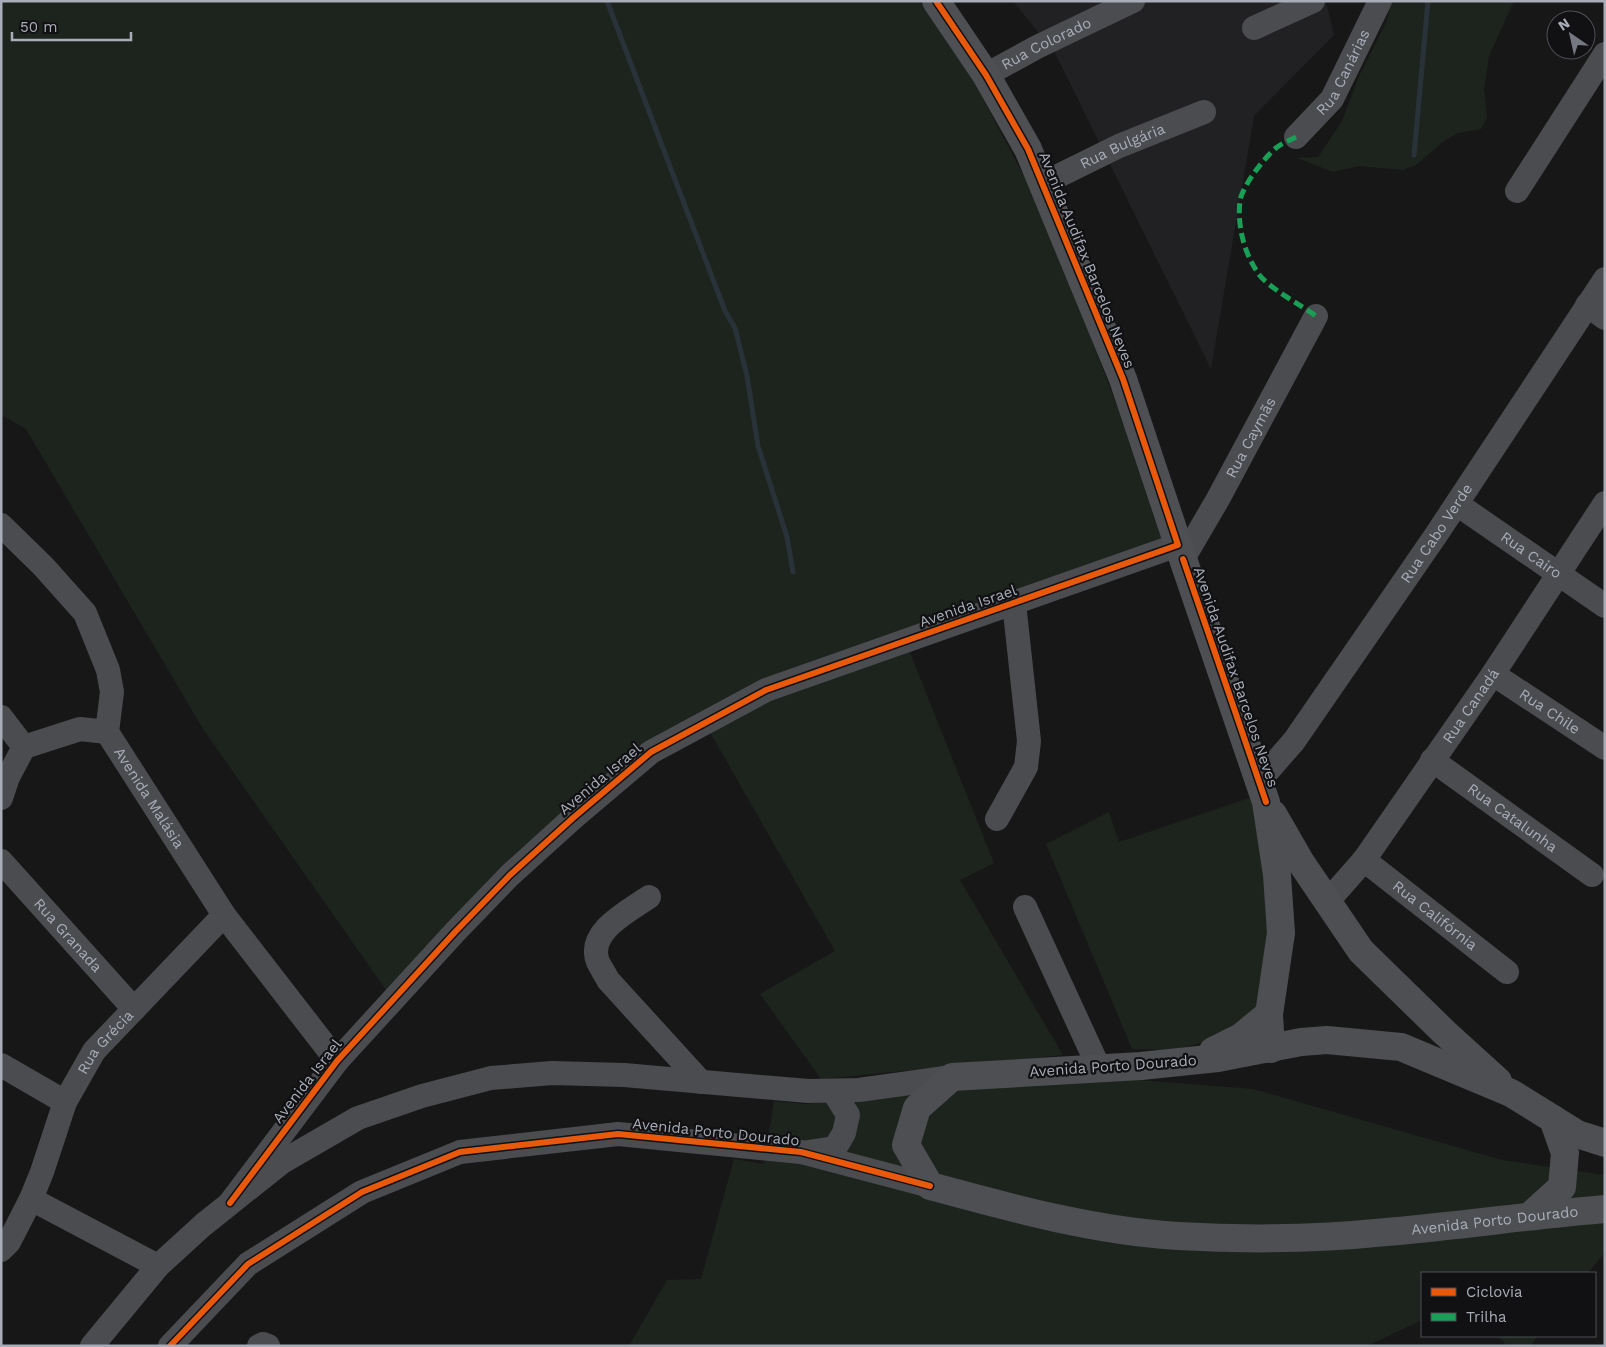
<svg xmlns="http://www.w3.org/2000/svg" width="1606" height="1347" font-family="'Work Sans',sans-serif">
  <rect width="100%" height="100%" fill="#171717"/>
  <path fill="#212123" d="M1013,1H1326L1334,35L1254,116L1211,369L1055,53Z"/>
  <path fill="#1d241e" d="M1,1H919L954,44L1044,214L1155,506L1164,545L901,630L994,863L960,880L1063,1055L821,1079L760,994L835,951L699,713L393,1000L203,729L26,429L1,415Z
    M1392,1H1514L1489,56L1484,89L1487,117L1481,129L1458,133L1444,141L1416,165L1403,170L1359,166L1333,172L1297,158L1318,157L1342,121L1359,76L1386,23Z
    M1249,798L1261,819L1270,952L1259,1010L1224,1037L1173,1050L1132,1049L1046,844L1109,812L1119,842Z
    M1086,1076L1253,1089L1502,1160L1605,1175V1252L1588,1273H1422V1320L1367,1346H629L667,1280L701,1279L734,1159L764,1164L774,1101L805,1104Z
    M1498,1336H1538L1530,1346H1507Z"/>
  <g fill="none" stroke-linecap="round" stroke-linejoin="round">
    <path stroke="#2a3239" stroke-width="5" d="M607,1L725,311L735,328L747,376L758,446L787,537L793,572
      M1414,155L1428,1"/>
    <g stroke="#4b4c50" stroke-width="24">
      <path d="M1254,28L1313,1"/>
      <path id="s1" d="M986,75L1037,47L1133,1"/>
      <path id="s2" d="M1296,137L1332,99L1380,1"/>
      <path id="s3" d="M1042,184L1119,146L1204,112"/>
      <path d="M1517,191L1605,54"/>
      <path d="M1587,305L1605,318"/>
      <path id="s4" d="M1457,504L1605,606"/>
      <path id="s5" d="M1,525L43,566L85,613L108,670L112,692L107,732L224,915L337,1061"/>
      <path id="s6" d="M1183,559L1218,499L1316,316"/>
      <path id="s7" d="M1493,674L1605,748"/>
      <path d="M1,717L24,747"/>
      <path id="s8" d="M1432,760L1592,875"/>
      <path id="s9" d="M1259,781L1294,741L1436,535L1605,279"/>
      <path d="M1,798L8,777L24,747L80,729L107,732"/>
      <path d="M997,819L1026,767L1029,741L1014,603"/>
      <path id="s10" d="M1364,860L1507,972"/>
      <path id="s11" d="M1,861L134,1009"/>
      <path d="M649,897C629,911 586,932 598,962C601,968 605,974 608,980L701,1082"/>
      <path id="s12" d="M1328,901L1364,860L1493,674L1605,503"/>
      <path d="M1025,907L1099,1068"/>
      <path d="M1,1065L65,1102"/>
      <path d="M808,1152L835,1148L844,1133L848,1115L833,1091"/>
      <path d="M31,1199L158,1266"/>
      <path d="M230,1203L337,1061L455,932L510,875L573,818L651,752L766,690L1178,545"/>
      <path id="s13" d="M1,1250L9,1242L31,1199L42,1172L65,1102L94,1051L224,915"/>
      <path d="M92,1346L158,1266L203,1225L282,1162L358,1118L422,1096L491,1078L552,1073L624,1075L808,1091L859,1090L952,1077"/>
      <path d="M170,1346L248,1264L362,1192L460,1152L618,1134L801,1152L930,1186"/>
      <path d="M259,1346L263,1344L268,1346"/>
    </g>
    <g stroke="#4d4f52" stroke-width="28">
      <path d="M936,1L986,75L1028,149L1123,379L1183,559L1266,802L1277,875L1281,933L1269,1014L1271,1049"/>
      <path d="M1273,814L1300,861L1361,951L1444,1032L1498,1081"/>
      <path d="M1213,1051L1241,1037L1269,1014"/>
      <path id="s14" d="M1605,1143L1577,1134L1511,1093L1401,1047L1327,1040L1301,1042L1218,1058L1141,1066L952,1077L917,1108L906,1145L930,1186C1011,1208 1094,1231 1178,1236C1247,1240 1318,1239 1386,1232C1459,1226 1532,1215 1605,1209"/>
      <path d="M1531,1215L1562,1187L1565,1153L1553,1119"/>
    </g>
    <path stroke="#1a9f57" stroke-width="5" stroke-dasharray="10 5" stroke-linecap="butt" d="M1296,137C1290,140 1282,143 1276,148C1265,157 1242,186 1240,201C1237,225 1244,253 1258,273C1268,288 1301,305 1316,316"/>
    <defs>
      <path id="cycleway" d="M1183,559L1266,802
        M230,1203L337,1061L455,932L510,875L573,818L651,752L766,690L1178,545L1123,379L1028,149L986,75L936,1
        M170,1346L248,1264L362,1192L460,1152L618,1134L801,1152L930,1186"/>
    </defs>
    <use href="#cycleway" stroke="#111113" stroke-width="9"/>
    <use href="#cycleway" stroke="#e8590c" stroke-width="6"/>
  </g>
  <g text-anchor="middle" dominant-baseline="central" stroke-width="4.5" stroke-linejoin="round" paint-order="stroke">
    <g font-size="15" fill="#a8adb8" stroke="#111113">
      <text stroke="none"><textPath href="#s1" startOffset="68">Rua Colorado</textPath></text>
      <text stroke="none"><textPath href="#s2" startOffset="81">Rua Canárias</textPath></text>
      <text stroke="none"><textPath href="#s3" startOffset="89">Rua Bulgária</textPath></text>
      <text transform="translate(1087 260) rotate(68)">Avenida Audifax Barcelos Neves</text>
      <text stroke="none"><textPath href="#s6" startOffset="139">Rua Caymãs</textPath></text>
      <text stroke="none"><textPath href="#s9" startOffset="305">Rua Cabo Verde</textPath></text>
      <text stroke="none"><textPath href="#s4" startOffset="90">Rua Cairo</textPath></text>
      <text transform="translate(968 606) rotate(-19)">Avenida Israel</text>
      <text transform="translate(1236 677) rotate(71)">Avenida Audifax Barcelos Neves</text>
      <text stroke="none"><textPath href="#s12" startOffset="242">Rua Canadá</textPath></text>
      <text stroke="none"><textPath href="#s7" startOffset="68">Rua Chile</textPath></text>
      <text transform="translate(600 779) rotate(-40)">Avenida Israel</text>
      <text stroke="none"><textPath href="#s5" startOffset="324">Avenida Malásia</textPath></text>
      <text stroke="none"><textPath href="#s8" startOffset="99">Rua Catalunha</textPath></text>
      <text stroke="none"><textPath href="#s10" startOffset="90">Rua Califórnia</textPath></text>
      <text stroke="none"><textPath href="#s11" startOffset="100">Rua Granada</textPath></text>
      <text stroke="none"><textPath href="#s13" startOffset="235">Rua Grécia</textPath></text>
      <text transform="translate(1113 1066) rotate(-4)">Avenida Porto Dourado</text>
      <text transform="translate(307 1081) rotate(-52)">Avenida Israel</text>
      <text transform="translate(716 1132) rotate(6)">Avenida Porto Dourado</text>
      <text stroke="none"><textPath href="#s14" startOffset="1382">Avenida Porto Dourado</textPath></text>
    </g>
  </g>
  <rect width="1606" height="1347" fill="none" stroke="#a8adb8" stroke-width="5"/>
  <rect x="1421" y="1272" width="175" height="65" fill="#111113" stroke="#4d4f55"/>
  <rect x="1431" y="1288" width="25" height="8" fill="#e8590c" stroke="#4d4f55"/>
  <text x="1466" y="1297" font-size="15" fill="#a8adb8">Ciclovia</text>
  <rect x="1431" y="1313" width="25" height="8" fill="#1a9f57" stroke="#4d4f55"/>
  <text x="1466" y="1322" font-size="15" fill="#a8adb8">Trilha</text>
  <g transform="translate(1571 35) rotate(326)"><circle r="24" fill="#111113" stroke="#4d4f55"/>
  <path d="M0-4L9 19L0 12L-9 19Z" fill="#757880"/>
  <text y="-8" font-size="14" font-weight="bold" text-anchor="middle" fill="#a8adb8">N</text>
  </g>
  <path d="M12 32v8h119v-8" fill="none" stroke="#a8adb8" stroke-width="2.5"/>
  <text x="20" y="32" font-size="15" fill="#a8adb8" stroke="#111113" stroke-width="4" paint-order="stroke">50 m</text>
</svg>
